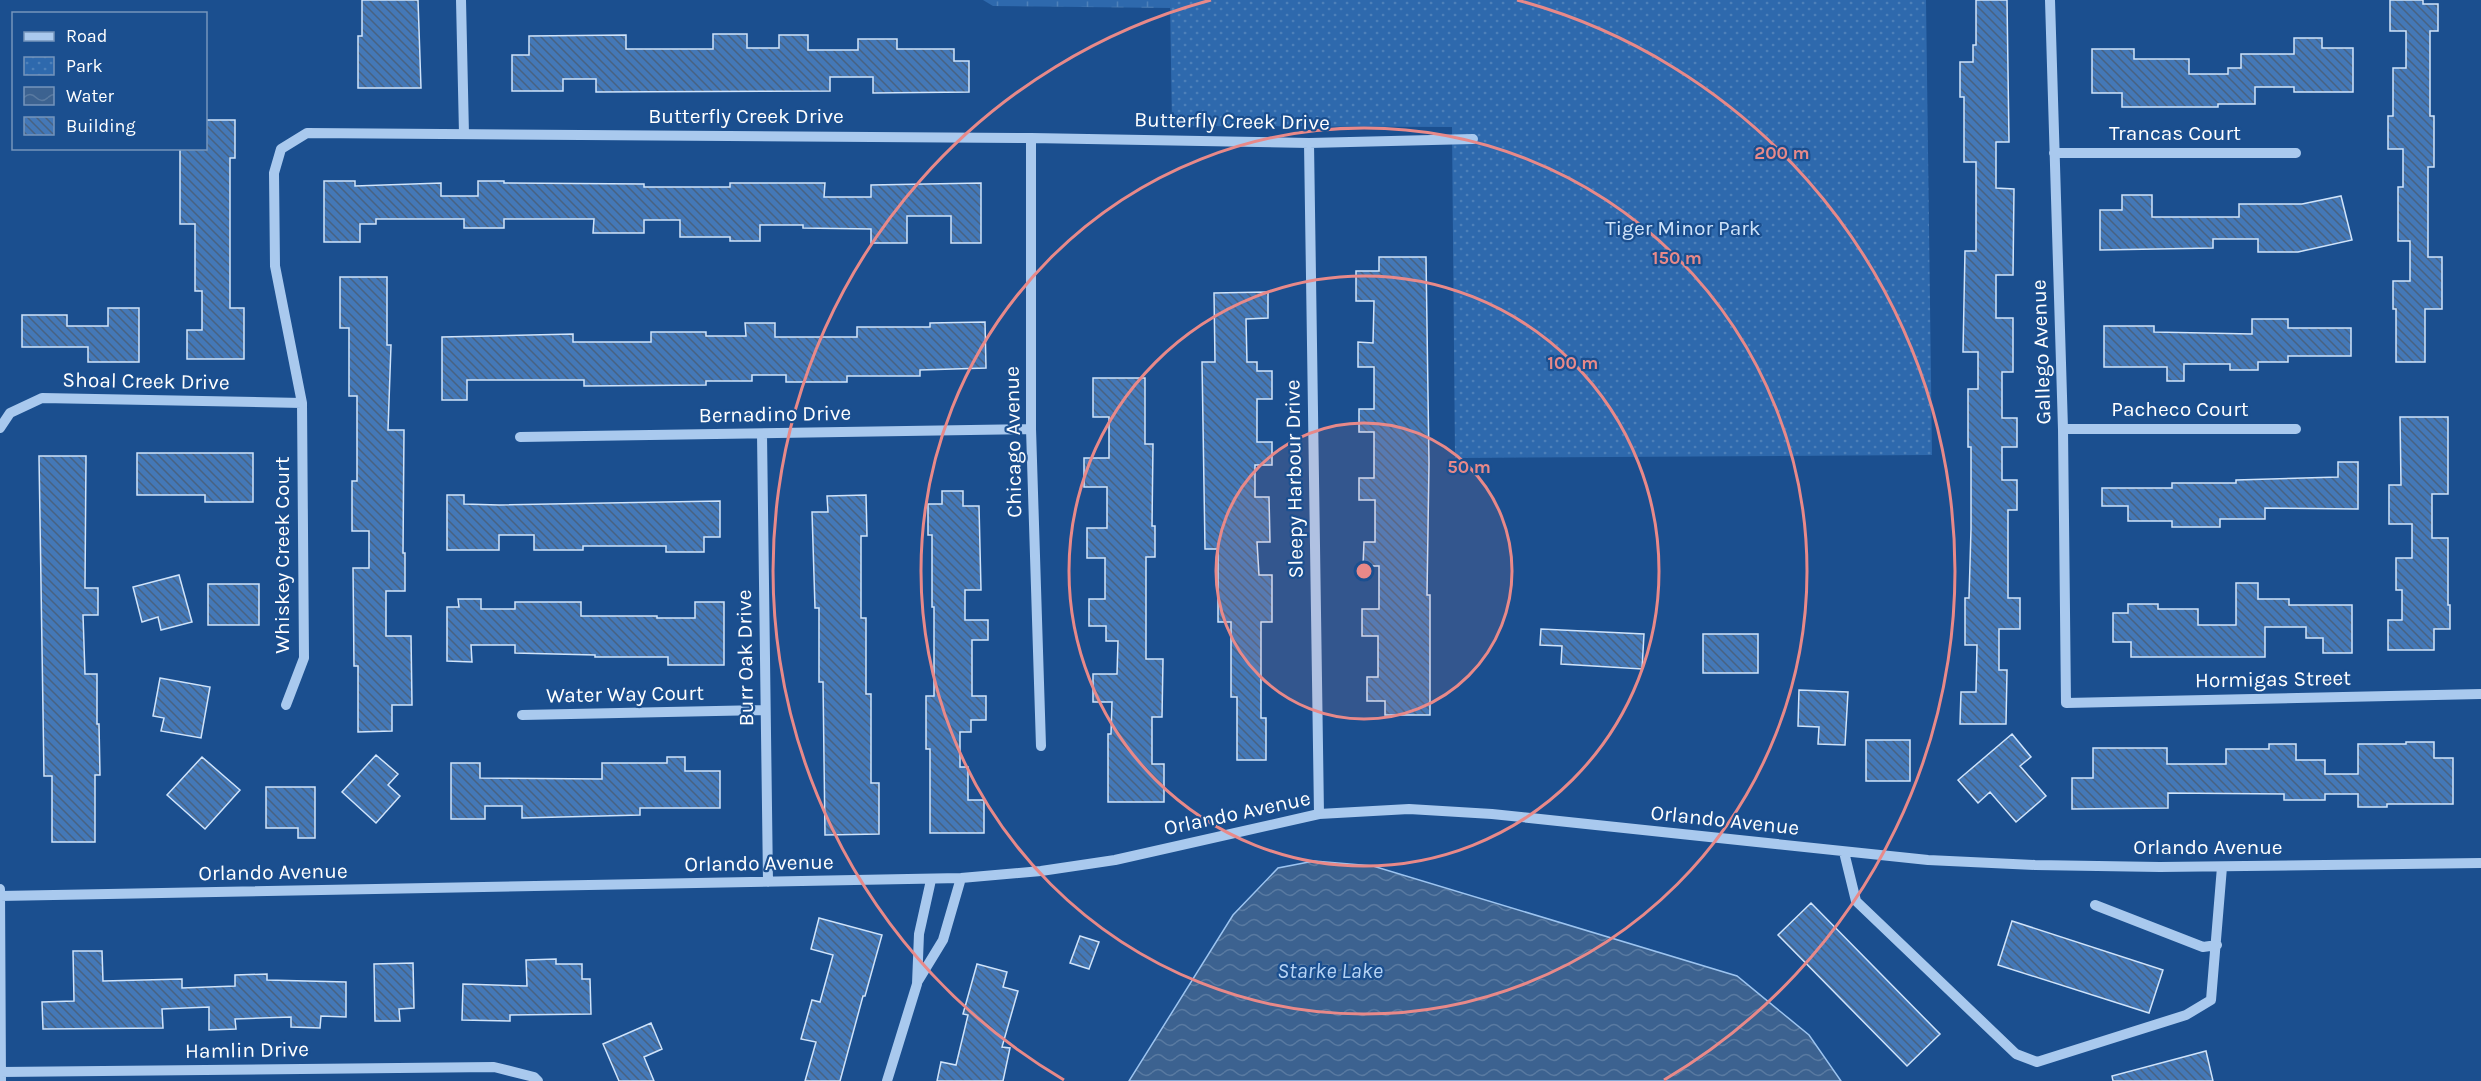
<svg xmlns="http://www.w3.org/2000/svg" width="2481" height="1081" font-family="Karla,sans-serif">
  <defs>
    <pattern id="wetland-marsh" width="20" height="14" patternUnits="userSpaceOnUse" patternTransform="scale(1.5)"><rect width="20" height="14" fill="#2e69ad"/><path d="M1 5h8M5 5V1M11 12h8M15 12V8" fill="none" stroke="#4d80b9"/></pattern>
    <pattern id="park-dots" width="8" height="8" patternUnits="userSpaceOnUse" patternTransform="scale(1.5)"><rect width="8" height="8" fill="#2e69ad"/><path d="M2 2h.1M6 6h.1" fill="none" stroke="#4d80b9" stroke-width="1.8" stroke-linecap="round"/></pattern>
    <pattern id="water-waves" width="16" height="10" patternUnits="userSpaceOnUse" patternTransform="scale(1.5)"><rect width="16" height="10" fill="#3c6290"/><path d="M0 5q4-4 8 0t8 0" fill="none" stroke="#597aa1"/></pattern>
    <pattern id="building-back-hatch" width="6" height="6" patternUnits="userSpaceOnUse" patternTransform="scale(1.5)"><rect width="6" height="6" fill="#4478b7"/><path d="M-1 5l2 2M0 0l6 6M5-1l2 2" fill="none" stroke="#486282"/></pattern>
  </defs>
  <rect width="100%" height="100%" fill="#1b4f8f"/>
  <path fill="url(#wetland-marsh)" d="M983,0H1170V8L993,6Z"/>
  <path fill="url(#park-dots)" d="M1170,0H1926L1932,455L1455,458L1452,127L1172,126Z"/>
  <path fill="url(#water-waves)" stroke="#9cc4f0" stroke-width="1.5" d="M1314,861L1373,866L1737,976L1809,1035L1841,1081H1129L1233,915L1278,868Z"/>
  <path fill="url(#building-back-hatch)" stroke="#cfe3fa" stroke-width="1.5" d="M362,0H418L421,88H358V36H362Z
    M1976,0H2007L2009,142H1996V188L2014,189L2013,275H1996V318H2013V372H2002V418H2017V447H2002V480H2017V510H2008V598H2020V629H1999V670H2007L2006,724H1960L1961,692H1976L1977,645H1965V598H1969L1971,529V447H1968V389H1978V352H1963L1965,251H1976V162H1964V97H1960V62H1973V45H1976Z
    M2390,0H2423V4H2438V31H2430V116H2434V167H2428V257H2442V309H2425V362H2396V309H2393V281H2410V241H2398V187H2403V149H2388V116H2393V68H2406V31H2390Z
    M713,34H747V48H779V35H808V50H858V39H897V49H954V61H969V92L873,93V77H830V91L596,92V79H563V91H512V55H529V36L626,35V49H713Z
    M2294,38H2322V48H2353V92H2294V87H2255V104H2218V107H2122V93H2092V49H2134V59H2189V74H2228V68H2241V54H2294Z
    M206,120H235V158H230V308H244V359H187V330H202V291H195V224H180V148H206Z
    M324,181H355V186L441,183V196H478V181H504V183L644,184V187H730V183H825L824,197H871V185L981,183V243H951V216H907V243H871V229L803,228V225H760V241H730V237H680V220H644V233H593L594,219H504V228H464V219H376V224H360V242H324Z
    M2122,195H2152V217H2239V204H2302L2341,196L2352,240L2298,252H2258V239H2213V248L2100,250V210H2122Z
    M1379,257H1426L1429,463L1427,595H1430V715H1385V701H1367V677H1378V636H1362V609H1379V566H1363L1364,542H1375V500H1359V478H1374V432H1359V409H1374V367H1358V342L1373,343L1374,301H1356V271H1379Z
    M340,277H387V345H391L388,430H404L403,553H405V591H386V636H411L412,705H392V731L358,732V666H354L353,568H369V531H352V481H357V396H349V328H340Z
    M1268,292V318L1246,319L1247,362H1257V371H1272V399H1257V442H1272V465H1255V497H1269L1270,542H1257L1259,575H1272V622H1261V718H1266V760H1237V697H1231V622H1218V549H1205L1202,362H1215L1214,293Z
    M108,308H139V362H88V347H22V315H67V326H108Z
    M2252,319H2288V328H2351V356H2288V362H2258V370H2230V364H2184V381H2167V367H2104V326H2154V332L2252,334Z
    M985,322L986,368L920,370V376H847V382H786V375H752V381H706V385L584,386V380H467V400H442V337L573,334V342H651V332H706V336H746L745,323H775V337H857V327H930V323Z
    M1093,378H1145V444H1153L1152,526H1155V557H1146V659H1163L1162,717H1152V764H1164V802H1108V734H1111L1112,702H1093V674H1117L1118,641H1106V626H1089V599H1105V558H1087V528H1107V487H1084V458H1109V417H1093Z
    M2400,417H2448V494H2432V538H2448V605H2450V629H2434V650H2388V620H2402V590H2396V558H2412V524H2389V485H2401Z
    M137,453H253V502H205V495H137Z
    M39,456H86L85,588H98V615H83L85,674H97V724H99L100,775H95V842H52V776H44Z
    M2338,462H2358V509L2265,508V519H2220V527H2172V521H2128V506H2102V488H2172V483H2236V480L2338,477Z
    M942,491H963V506H979L981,590H965V620H988V640H972V696H986V720H971V732H960V767H968V800H984V833H930V749H926V696H934V607H932V535H928V504H942Z
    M447,495H464V504L499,505L720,501V537H704V552H666V546H583V550H534V535H499V550H447Z
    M866,495L867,536H861V618H866V694H871V783H879V834L825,835L823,682H819V608H815L812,512H828L827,496Z
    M179,575L192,622L161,630L158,617L142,622L133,587Z
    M2236,583H2258V599H2289V605H2352V653H2323V638H2306V627H2265V657H2131V642H2113V613H2128V604H2158V609H2198V625H2236Z
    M208,584H259V625H208Z
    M458,599H481V609H515V602H581V616H657V618H695V602H724V665H668V657H595V655L515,653V645H471L472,662L447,661V607H459Z
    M1541,629L1644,634L1642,669L1561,664L1562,646L1540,645Z
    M1703,634H1758V673H1703Z
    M160,678L210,687L201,738L161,731L164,718L153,716Z
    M1799,690L1848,692L1845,745L1818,744L1819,727L1798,726Z
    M2012,734L2031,757L2020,766L2046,796L2016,822L1990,792L1978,803L1958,780Z
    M1866,740H1910V781H1866Z
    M2406,742H2434V758H2453V804H2387V807H2358V794H2325V800H2284V794L2168,793V808L2072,809V778H2093V748H2167V764H2226V749H2269V744H2296V760H2325V774H2358V744H2406Z
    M376,755L398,774L388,785L400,796L376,823L342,792Z
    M202,757L240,790L205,829L167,795Z
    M667,757H685V771H720V808H640V815L522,818V806H485V819H451V763H480V778L602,779V763H667Z
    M266,787H315V838H298V828H266Z
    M1811,903L1940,1034L1907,1066L1778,935Z
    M819,918L882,935L865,996H863L840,1081H805L816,1042L801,1039L812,1000L820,1002L833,955L811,949Z
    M2012,921L2163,970L2149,1013L1998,965Z
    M1080,936L1099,942L1089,969L1070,963Z
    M73,951H102L103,981L182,979V988L235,986V975L267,974V980L346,982V1017L321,1016L320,1028L291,1027V1017L235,1019L236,1029L209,1030V1007L162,1009L163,1028L43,1029L42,1002L74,1001Z
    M556,959V964H582V979H590L591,1014L510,1015V1021L462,1020L463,984L527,986L526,960Z
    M413,963L414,1008L399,1009L400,1021H375L374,964Z
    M977,964L1007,972L1003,987L1018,991L1002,1047L1010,1048L1003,1081H937L941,1062L956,1065L968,1015L963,1014Z
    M651,1023L662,1049L644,1057L654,1081H619L603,1044Z
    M2206,1051L2213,1081H2113L2112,1076Z"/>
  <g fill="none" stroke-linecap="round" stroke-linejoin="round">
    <path stroke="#a9c9ee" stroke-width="10" d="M461,0L464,134
      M2050,0L2063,429L2066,703L2481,694
      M1031,138V429L1041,746
      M1309,143L1319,814
      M2054,153H2296
      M0,428L10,413L42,398L302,403
      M2063,429H2296
      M762,434L768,882
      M520,437L1031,429
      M286,705L304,658L302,403L275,266L274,173L281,149L307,133L1031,138L1309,143L1473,139
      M522,715L765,710
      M1844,852L1856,901L2016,1054L2037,1062L2186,1015L2211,1000L2222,867
      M0,889L1,1081
      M0,896L961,878L1041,871L1115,860L1319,814L1409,809L1492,814L1928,860L2035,865L2160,867L2481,863
      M2095,905L2203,947L2217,945
      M918,981L943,940L961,878
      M1,1072L494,1067L534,1077L538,1081
      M887,1081L917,984L919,934L931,880"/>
  </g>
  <circle cx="1364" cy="571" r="148" fill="#e88989" fill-opacity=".12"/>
  <g fill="none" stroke="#e88989" stroke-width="3">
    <circle cx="1364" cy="571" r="148"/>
    <circle cx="1364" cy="571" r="295"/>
    <circle cx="1364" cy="571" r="443"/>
    <path d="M1064 1080A591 591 0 0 1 1211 0M1517 0A591 591 0 0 1 1664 1080"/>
  </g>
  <g text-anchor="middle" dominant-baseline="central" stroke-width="4.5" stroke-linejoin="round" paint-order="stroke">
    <g font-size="21" fill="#fff" stroke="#1b4f8f">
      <text x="746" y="116">Butterfly Creek Drive</text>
      <text transform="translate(1232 121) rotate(1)">Butterfly Creek Drive</text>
      <text x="2175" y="133">Trancas Court</text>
      <text transform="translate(2041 352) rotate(-92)">Gallego Avenue</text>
      <text transform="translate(146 381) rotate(1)">Shoal Creek Drive</text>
      <text x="2180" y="409">Pacheco Court</text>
      <text transform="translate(775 414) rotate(-1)">Bernadino Drive</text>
      <text transform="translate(1013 442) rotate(-91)">Chicago Avenue</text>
      <text transform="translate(1294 479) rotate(-91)">Sleepy Harbour Drive</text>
      <text transform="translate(282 555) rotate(-90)">Whiskey Creek Court</text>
      <text transform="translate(745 658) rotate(-91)">Burr Oak Drive</text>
      <text transform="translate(2273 679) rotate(-1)">Hormigas Street</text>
      <text transform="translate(625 694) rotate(-1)">Water Way Court</text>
      <text transform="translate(1237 813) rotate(-12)">Orlando Avenue</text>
      <text transform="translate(1725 820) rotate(6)">Orlando Avenue</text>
      <text x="2208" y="847">Orlando Avenue</text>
      <text transform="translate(759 863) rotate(-1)">Orlando Avenue</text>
      <text transform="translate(273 872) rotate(-1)">Orlando Avenue</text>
      <text transform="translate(247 1050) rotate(-1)">Hamlin Drive</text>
    </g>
    <g font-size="21" fill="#cfe3fa" stroke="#1b4f8f">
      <text x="1683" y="228">Tiger Minor Park</text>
    </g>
    <g font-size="22" font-style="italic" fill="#b5d3f5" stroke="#1b4f8f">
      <text x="1330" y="971">Starke Lake</text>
    </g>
  </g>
  <circle cx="1364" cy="571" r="9" fill="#e88989" stroke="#1b4f8f" stroke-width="3"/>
  <g font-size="18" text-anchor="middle" font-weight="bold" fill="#e88989" stroke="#1b4f8f" stroke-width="4.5" stroke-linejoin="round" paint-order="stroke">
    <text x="1782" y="159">200 m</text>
    <text x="1677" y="264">150 m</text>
    <text x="1573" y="369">100 m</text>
    <text x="1469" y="473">50 m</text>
  </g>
  <rect x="12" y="12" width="195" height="138" fill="#1b4f8f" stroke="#7695bc" stroke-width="1.5"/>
  <rect x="24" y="32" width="30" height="9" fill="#a9c9ee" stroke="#7695bc" stroke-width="1.5"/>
  <text x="66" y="42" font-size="18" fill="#ffffff">Road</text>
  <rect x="24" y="57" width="30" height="18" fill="url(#park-dots)" stroke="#7695bc" stroke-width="1.5"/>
  <text x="66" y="72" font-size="18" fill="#ffffff">Park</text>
  <rect x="24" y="87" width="30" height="18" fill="url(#water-waves)" stroke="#7695bc" stroke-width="1.5"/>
  <text x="66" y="102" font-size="18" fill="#ffffff">Water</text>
  <rect x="24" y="117" width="30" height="18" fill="url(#building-back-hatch)" stroke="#7695bc" stroke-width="1.5"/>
  <text x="66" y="132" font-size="18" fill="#ffffff">Building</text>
</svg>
